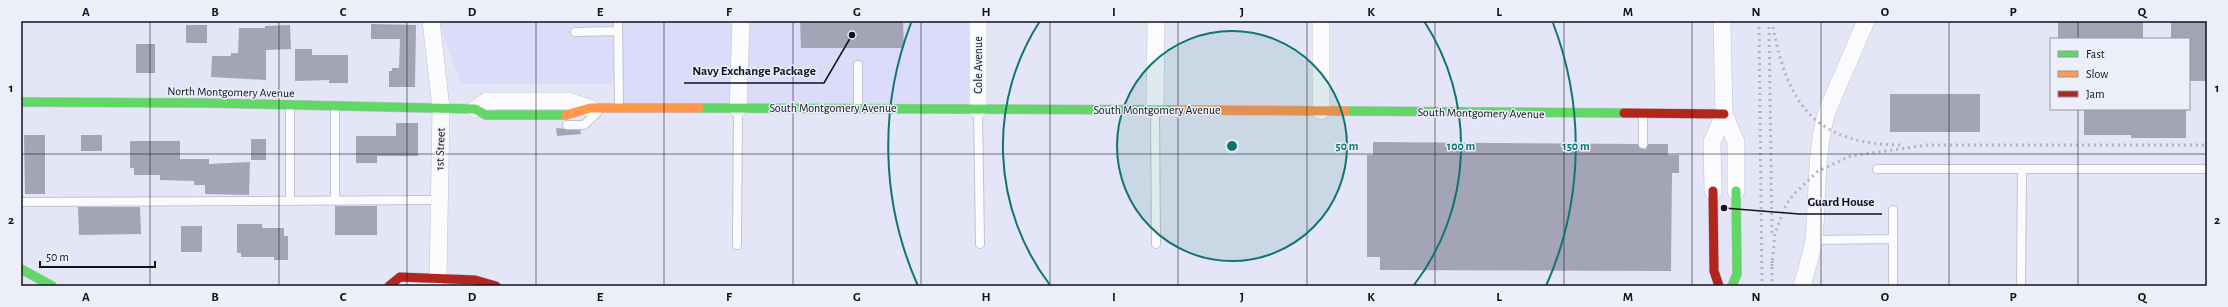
<svg xmlns="http://www.w3.org/2000/svg" width="2228" height="307" font-family="'Alegreya Sans',sans-serif">
  <rect width="100%" height="100%" fill="#e4e5f6"/>
  <path fill="#dadcf9" d="M438,21H978V110L619,108L618,84H461Z"/>
  <path fill="#a3a4b6" d="M800,21H903L904,48H801Z
    M2058,21H2143V39H2058Z
    M2171,21H2207V81H2189V39H2171Z
    M371,24L416,25L415,87H389V71H392V68H399L400,39H371Z
    M186,25H207V43H186Z
    M290,25L291,49L266,50V80L211,77L212,56H231V53H238L239,28H265V26Z
    M136,44H155V73H136Z
    M295,49H312V55H348V83H329V80L295,81Z
    M1890,94H1980V132H1890Z
    M2084,109H2186V138H2131V135H2084Z
    M396,123H418V156H377V163H356V136H396Z
    M556,128L580,130L581,134L557,136Z
    M24,135H45V194H25Z
    M81,135H102V151H81Z
    M251,139H266V160H251Z
    M130,141H180V159H209V164L250,162L249,195L205,194V185H194V181L160,180V175H134V168H130Z
    M1373,142L1638,144L1643,149H1646L1648,144H1668V155H1679V173H1672L1671,271L1380,270V257H1367V155H1373Z
    M335,206H377V235H335Z
    M78,207H140L141,234L79,235Z
    M237,224H262V228H284V236H288V260H274V257H241V253H237Z
    M181,226H202V252H181Z"/>
  <g fill="none" stroke-linecap="round" stroke-linejoin="round">
    <defs>
      <path id="lane" d="M618,21L619,107
        M575,32L618,31
        M858,65V106
        M290,105V201
        M978,110L980,244
        M1155,111L1156,244
        M1643,115V144
        M567,125H584L597,113
        M1877,169H2207
        M335,200V107
        M21,202L439,200
        M1893,210V286
        M1813,240L1893,239
        M737,245L738,109
        M2021,286L2022,169"/>
      <path id="street" d="M431,21L441,108L438,277
        M978,21V110
        M1321,21V111
        M1722,21L1724,114L1736,142V191
        M475,109L487,101H568L590,108
        M738,109L741,21
        M1155,110L1156,21
        M1713,191L1712,142L1724,114
        M1802,286C1806,271 1812,254 1814,238C1818,196 1815,152 1827,111L1866,21"/>
      <path id="fast" d="M21,102L206,103L475,109L486,115H566
        M699,108L1175,110
        M1345,111L1624,113
        M21,269L52,286
        M1732,286L1737,274L1736,191"/>
      <path id="slow" d="M1175,110L1345,111
        M566,115L590,108H699"/>
      <path id="jam" d="M1624,113L1724,114
        M1713,191L1714,271L1719,286
        M389,286L400,277L475,280L496,286"/>
    </defs>
    <use href="#lane" stroke="#c2c3d0" stroke-width="10"/>
    <use href="#street" stroke="#c2c3d0" stroke-width="18"/>
    <use href="#fast" stroke="#c2c3d0" stroke-width="10"/>
    <use href="#slow" stroke="#c2c3d0" stroke-width="10"/>
    <use href="#jam" stroke="#c2c3d0" stroke-width="10"/>
    <use href="#lane" stroke="#fbfbfe" stroke-width="8"/>
    <use href="#street" stroke="#fbfbfe" stroke-width="17"/>
    <use href="#fast" stroke="#63d668" stroke-width="9"/>
    <use href="#slow" stroke="#ff974d" stroke-width="9"/>
    <use href="#jam" stroke="#b3261e" stroke-width="9"/>
    <path stroke="#b4b4b7" stroke-width="3" stroke-dasharray="2 4" stroke-linecap="butt" d="M1759,21L1762,286
      M1769,21L1772,237
      M1773,27C1788,106 1816,144 1901,145
      M1772,261V286
      M1772,266L1775,233L1786,205L1793,195L1818,171L1851,156L1927,145H2207"/>
  </g>
  <path fill="none" stroke="#11121c" stroke-width="1" stroke-opacity="0.55" d="M150,21V286M279,21V286M407,21V286M536,21V286M664,21V286M793,21V286M921,21V286M1050,21V286M1178,21V286M1307,21V286M1435,21V286M1564,21V286M1692,21V286M1821,21V286M1949,21V286M2078,21V39M2078,109V286M21,154H2207"/>
  <circle cx="1232" cy="146" r="115" fill="#0f766e" fill-opacity=".12"/>
  <g fill="none" stroke="#0f766e" stroke-width="2">
    <circle cx="1232" cy="146" r="115"/>
    <path d="M1050 285A229 229 0 0 1 1040 21M1424 21A229 229 0 0 1 1414 285"/>
    <path d="M918 286A344 344 0 0 1 911 23M1553 23A344 344 0 0 1 1546 286"/>
  </g>
  <g text-anchor="middle" dominant-baseline="central" stroke-width="3" stroke-linejoin="round" paint-order="stroke">
    <g font-size="12" fill="#11121c" stroke="#eceefa">
      <text transform="translate(978 65) rotate(-90)">Cole Avenue</text>
      <text transform="translate(231 92) rotate(1)">North Montgomery Avenue</text>
      <text x="833" y="108">South Montgomery Avenue</text>
      <text x="1157" y="110">South Montgomery Avenue</text>
      <text transform="translate(1481 113) rotate(1)">South Montgomery Avenue</text>
      <text transform="translate(440 149) rotate(-88)">1st Street</text>
    </g>
  </g>
  <circle cx="1232" cy="146" r="6" fill="#0f766e" stroke="#eceefa" stroke-width="2"/>
  <g font-size="12" text-anchor="middle" font-weight="bold" fill="#0f766e" stroke="#eceefa" stroke-width="3" stroke-linejoin="round" paint-order="stroke">
    <text x="1347" y="150">50 m</text>
    <text x="1461" y="150">100 m</text>
    <text x="1576" y="150">150 m</text>
  </g>
  <path fill="none" stroke="#11121c" stroke-width="1.5" d="M852 35L824 83H684M1724 208L1799 214H1882"/>
  <g fill="#11121c" stroke="#eceefa" stroke-width="1.5">
    <circle cx="852" cy="35" r="4"/>
    <circle cx="1724" cy="208" r="4"/>
  </g>
  <g font-size="13" text-anchor="middle" font-weight="bold" fill="#11121c" stroke="#eceefa" stroke-width="3" stroke-linejoin="round" paint-order="stroke">
    <text x="754" y="75">Navy Exchange Package</text>
    <text x="1841" y="206">Guard House</text>
  </g>
  <rect width="2228" height="307" fill="none" stroke="#eceefa" stroke-width="44"/>
  <rect x="2050" y="38" width="140" height="72" fill="#eceefa" stroke="#9496a1"/>
  <rect x="2058" y="51" width="20" height="6" fill="#63d668" stroke="#9496a1"/>
  <text x="2086" y="58" font-size="12" fill="#11121c">Fast</text>
  <rect x="2058" y="71" width="20" height="6" fill="#ff974d" stroke="#9496a1"/>
  <text x="2086" y="78" font-size="12" fill="#11121c">Slow</text>
  <rect x="2058" y="91" width="20" height="6" fill="#b3261e" stroke="#9496a1"/>
  <text x="2086" y="98" font-size="12" fill="#11121c">Jam</text>
  <path d="M40 261v6h115v-6" fill="none" stroke="#11121c" stroke-width="2"/>
  <text x="46" y="261" font-size="12" fill="#11121c" stroke="#eceefa" stroke-width="3" paint-order="stroke">50 m</text>
  <rect x="22" y="22" width="2184" height="263" fill="none" stroke="#11121c" stroke-width="1.5"/>
  <g font-size="13" text-anchor="middle" font-weight="bold" fill="#11121c">
    <text x="86" y="16">A</text>
    <text x="215" y="16">B</text>
    <text x="343" y="16">C</text>
    <text x="472" y="16">D</text>
    <text x="600" y="16">E</text>
    <text x="729" y="16">F</text>
    <text x="857" y="16">G</text>
    <text x="986" y="16">H</text>
    <text x="1114" y="16">I</text>
    <text x="1242" y="16">J</text>
    <text x="1371" y="16">K</text>
    <text x="1499" y="16">L</text>
    <text x="1628" y="16">M</text>
    <text x="1756" y="16">N</text>
    <text x="1885" y="16">O</text>
    <text x="2013" y="16">P</text>
    <text x="2142" y="16">Q</text>
    <text x="11" y="92">1</text>
    <text x="2217" y="92">1</text>
    <text x="11" y="224">2</text>
    <text x="2217" y="224">2</text>
    <text x="86" y="301">A</text>
    <text x="215" y="301">B</text>
    <text x="343" y="301">C</text>
    <text x="472" y="301">D</text>
    <text x="600" y="301">E</text>
    <text x="729" y="301">F</text>
    <text x="857" y="301">G</text>
    <text x="986" y="301">H</text>
    <text x="1114" y="301">I</text>
    <text x="1242" y="301">J</text>
    <text x="1371" y="301">K</text>
    <text x="1499" y="301">L</text>
    <text x="1628" y="301">M</text>
    <text x="1756" y="301">N</text>
    <text x="1885" y="301">O</text>
    <text x="2013" y="301">P</text>
    <text x="2142" y="301">Q</text>
  </g>
</svg>
